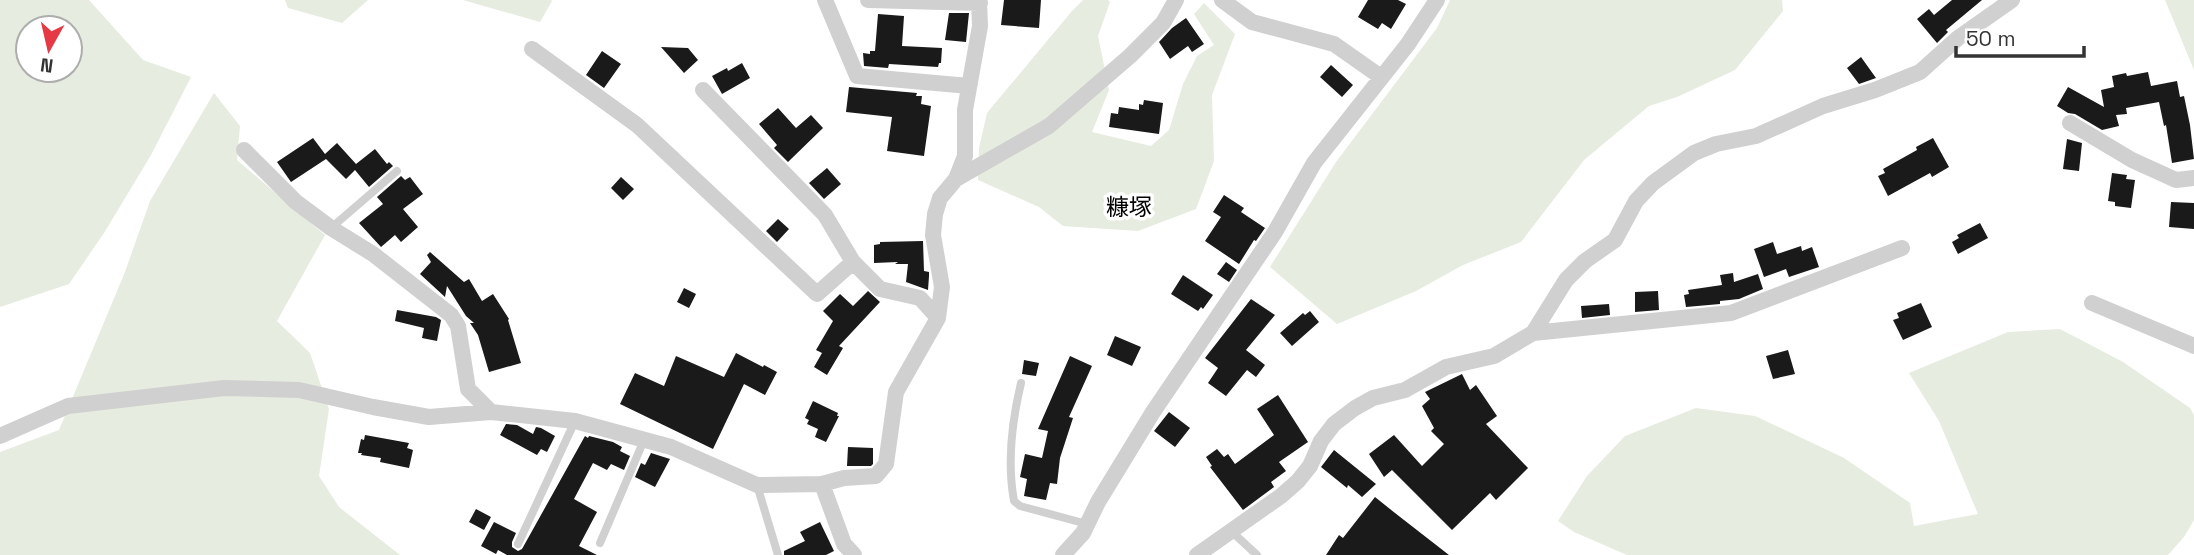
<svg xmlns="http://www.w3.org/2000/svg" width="2194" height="555" font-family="'Space Grotesk','Noto Sans JP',sans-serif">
  <rect width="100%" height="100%" fill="#fff"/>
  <path fill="#e6ecdf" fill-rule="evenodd" d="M0,0H89L143,60L191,77L151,155L104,233L69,284L0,307ZM28,28H70V70H28Z
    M285,0H368L342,23L288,8Z
    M463,0H551L552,1L540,22Z
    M1083,0H1108L1110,2L1098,36L1109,90L1092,132L1151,146L1169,130L1183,84L1197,56L1214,45L1194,14L1204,3L1235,34L1212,95L1214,161L1196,209L1138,231L1063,226L1039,207L978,180L979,148L987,113L1072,11Z
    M1450,0H1782L1783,11L1735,70L1677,97L1649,106L1584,160L1521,242L1463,265L1416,291L1337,324L1270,267L1336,162L1437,28Z
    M2165,0H2194V70Z
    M214,93L240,126L237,160L325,235L277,321L310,353L329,409L319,476L339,507L400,555H0V452L59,430L125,272L150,201Z
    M2060,329L2123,362L2190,408L2194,415V520L2184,537L2168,555H1627L1574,532L1558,521L1587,476L1625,436L1696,408L1755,416L1844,458L1910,503L1914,526L1978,514L1939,421L1909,373L2008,332Z"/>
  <path fill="#1a1a1a" d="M1004,0H1041L1039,28L1001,25Z
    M1368,0H1398L1406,4L1391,29L1382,23L1378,29L1358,17Z
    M1952,0H1982L1946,30L1948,32L1937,43L1917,19L1929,9L1934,15Z
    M949,13H969L966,42L945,40Z
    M878,14L904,16L902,46L942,48L941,63H939L938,67L889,64L888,68L864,66L863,53L870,54V51H875Z
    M1186,18L1204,44L1192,52L1188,46L1170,59L1159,42L1172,28Z
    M661,47L688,48L698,60L684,73Z
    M602,51L621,64L604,88L586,75Z
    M1861,57L1876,78L1859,84L1847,68Z
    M742,63L750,78L722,94L712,76L727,68L728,71Z
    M1331,65L1353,85L1342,97L1320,77Z
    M2148,72L2151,86L2177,81L2180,97L2184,96L2190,125L2194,159L2172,163L2166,125L2164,126L2159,102L2126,108L2127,114L2116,115L2119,126L2102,130L2075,114L2068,113L2057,106L2068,87L2104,107L2101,90L2114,87L2112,76L2126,73L2127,76Z
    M849,87L917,93L916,96H922L921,104L931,106L924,156L887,151L892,117L846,112Z
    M1144,100L1163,103L1159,134L1109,127L1111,113L1118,114L1119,107L1139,110V104L1143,105Z
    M778,108L796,128L811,115L823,128L788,162L774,148L777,145L759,124Z
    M313,138L325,154L337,143L356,164L375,149L387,164L389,162L393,166L369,187L355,170L346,179L326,159L291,182L277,162Z
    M1933,138L1949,167L1932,177L1930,173L1888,196L1878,176L1885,173L1883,169L1917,150L1916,147Z
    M2067,139L2082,143L2079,171L2063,169Z
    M827,168L841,184L824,199L809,183Z
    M2112,173L2127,175L2126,179L2135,180L2131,208L2115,206V202L2108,201Z
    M401,176L405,180L410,177L423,194L403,209L418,227L401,242L395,235L381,247L359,223L383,204L377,197Z
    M621,177L634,189L623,200L611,188Z
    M1224,195L1244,208L1241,212L1265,228L1256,241L1254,240L1239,264L1205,241L1221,217L1213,212Z
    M2171,202L2194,203V229L2169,227Z
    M778,219L789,229L777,242L766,231Z
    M1980,223L1988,238L1958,254L1952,242L1959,238L1957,235Z
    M923,241L924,271L929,272V276L928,290L906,282L908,264H895L898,262L874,263V245L880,244V242Z
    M1773,242L1777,254L1801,246L1802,251L1812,247L1819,267L1789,277L1786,269L1764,277L1754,249Z
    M430,252L464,282L469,279L482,301L493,294L509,319L508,320L521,363L489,372L478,335L470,323H474L466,316L447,286L445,297L420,274L431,262L427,255Z
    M1226,262L1237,270L1229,282L1217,274Z
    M1733,273L1734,282L1758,274L1763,289L1739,299L1720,301V304L1686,307L1684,295L1689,294L1688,290L1722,285L1720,275Z
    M1183,275L1213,295L1203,309L1201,307L1198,311L1171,294Z
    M684,288L696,294L689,308L677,302Z
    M868,291L880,302L839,346L843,348L827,375L814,367L822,353L816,350L833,321L823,311L840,294L853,306Z
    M1658,291L1659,310L1635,312V292Z
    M1251,299L1275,315L1246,350L1265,365L1256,377L1247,370L1226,396L1208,383L1218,368L1205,358Z
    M1921,303L1932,327L1903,340L1893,320L1899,318L1897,313Z
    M1609,304L1610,315L1582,318L1581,306Z
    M397,310L436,317L441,320L437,341L422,338L424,328L395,321Z
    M1310,311L1319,322L1292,346L1280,333L1303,313L1305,315Z
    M1115,336L1141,347L1132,366L1107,355Z
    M1788,350L1795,374L1773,379L1766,356Z
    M736,353L763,367L764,365L777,372L765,395L744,384L713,449L620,404L635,373L664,386L676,356L724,377Z
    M1070,356L1092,366L1069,417L1073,418L1060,458L1057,484L1050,483L1046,500L1024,496L1027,479L1020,477L1025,454L1042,458L1048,431L1038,429Z
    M1024,360L1039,363L1036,376L1022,374Z
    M1462,374L1470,390L1476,385L1497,416L1486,424L1528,468L1496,500L1490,493L1452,530L1392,470L1384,477L1369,454L1394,435L1422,466L1444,444L1431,431L1434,428L1422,406L1430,399L1425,392Z
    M1278,395L1308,442L1279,462L1286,471L1271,482L1274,487L1243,510L1210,467L1212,466L1206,457L1217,449L1224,457L1228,454L1235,464L1274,435L1257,409Z
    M813,401L838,413L837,416H839L826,442L815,437L818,429L807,424L809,420L805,418Z
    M1169,412L1190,428L1175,447L1154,431Z
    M506,424L517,425L533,434L536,427L541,428L555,436L547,452L541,449L537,455L500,435Z
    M365,435L409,443L407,448L413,450L409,468L380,462L381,458L361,455L362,453H358L361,439L364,440Z
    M585,436L588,438L589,436L613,442L622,447L620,451L630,456L624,470L611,464L607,470L593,463L574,499L597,512L579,546L597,555H507L498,550L496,554L481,546L494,522L516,533L512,542V547L518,551L522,549Z
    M848,447L873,448V464L871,466H847Z
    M1334,450L1376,484L1362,497L1348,485L1347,488L1321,467Z
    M651,453L670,459L655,487L635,477L641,463L645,465Z
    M1375,497L1395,513L1449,555H1326L1339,535L1343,538Z
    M476,509L491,517L484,530L469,522Z
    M820,522L834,551L826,555H784V551L805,541L800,532Z"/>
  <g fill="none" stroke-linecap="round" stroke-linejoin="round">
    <path stroke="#d0d0d0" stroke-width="8" d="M331,228L397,171
      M1021,383C1012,421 1007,463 1014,501L1020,506L1087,524
      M757,485L778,555
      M1231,531L1257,555
      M600,543L644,440
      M518,544L575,421"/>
    <path stroke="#d0d0d0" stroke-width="16" d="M825,0L857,76L969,86
      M868,0L980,3
      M1222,0L1252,22L1334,44L1381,77
      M532,49L637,125L817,294L853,262
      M703,90L825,215L853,262L880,289L920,298L938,318
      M2070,123L2132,160L2176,180L2194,178
      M244,150L296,202L331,228L373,254L451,315L458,326L468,389L491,412
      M956,179L1049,126L1130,56L1163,23L1176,0
      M2092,303L2194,346
      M1533,333L1731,313L1902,248
      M0,436L68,406L224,388L299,390L373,407L429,417L491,412L575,421L671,447L757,485L822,484L844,478L876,476L886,464L896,392L938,318L942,287L933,235L935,214L940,198L956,179L965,156V110L980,26L979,0
      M822,484L844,544L854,555
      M1063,555L1083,533L1098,502L1153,412L1275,232L1314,163L1408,44L1437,0
      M1197,555L1281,496L1298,481L1310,466L1321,441L1334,424L1355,408L1373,398L1405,390L1446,367L1494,356L1533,333L1566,280L1585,261L1615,240L1636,201L1653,183L1694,153L1716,144L1756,136L1823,106L1875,90L1920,72L1958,38L2012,0"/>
  </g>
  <g text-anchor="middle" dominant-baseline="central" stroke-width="7" stroke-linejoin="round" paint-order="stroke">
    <g font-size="23" fill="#000" stroke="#fff">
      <text x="1129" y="207">糠塚</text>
    </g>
  </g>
  <g transform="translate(49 49) rotate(188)"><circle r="33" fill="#ffffff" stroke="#adadad" stroke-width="2"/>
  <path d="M0-5L12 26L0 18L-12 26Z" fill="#e63946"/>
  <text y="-10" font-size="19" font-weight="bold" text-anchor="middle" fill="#333333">N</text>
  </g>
  <path d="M1956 46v10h128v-10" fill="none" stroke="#333333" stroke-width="3.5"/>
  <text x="1966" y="46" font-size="21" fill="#333333" stroke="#ffffff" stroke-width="5" paint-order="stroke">50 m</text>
</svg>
